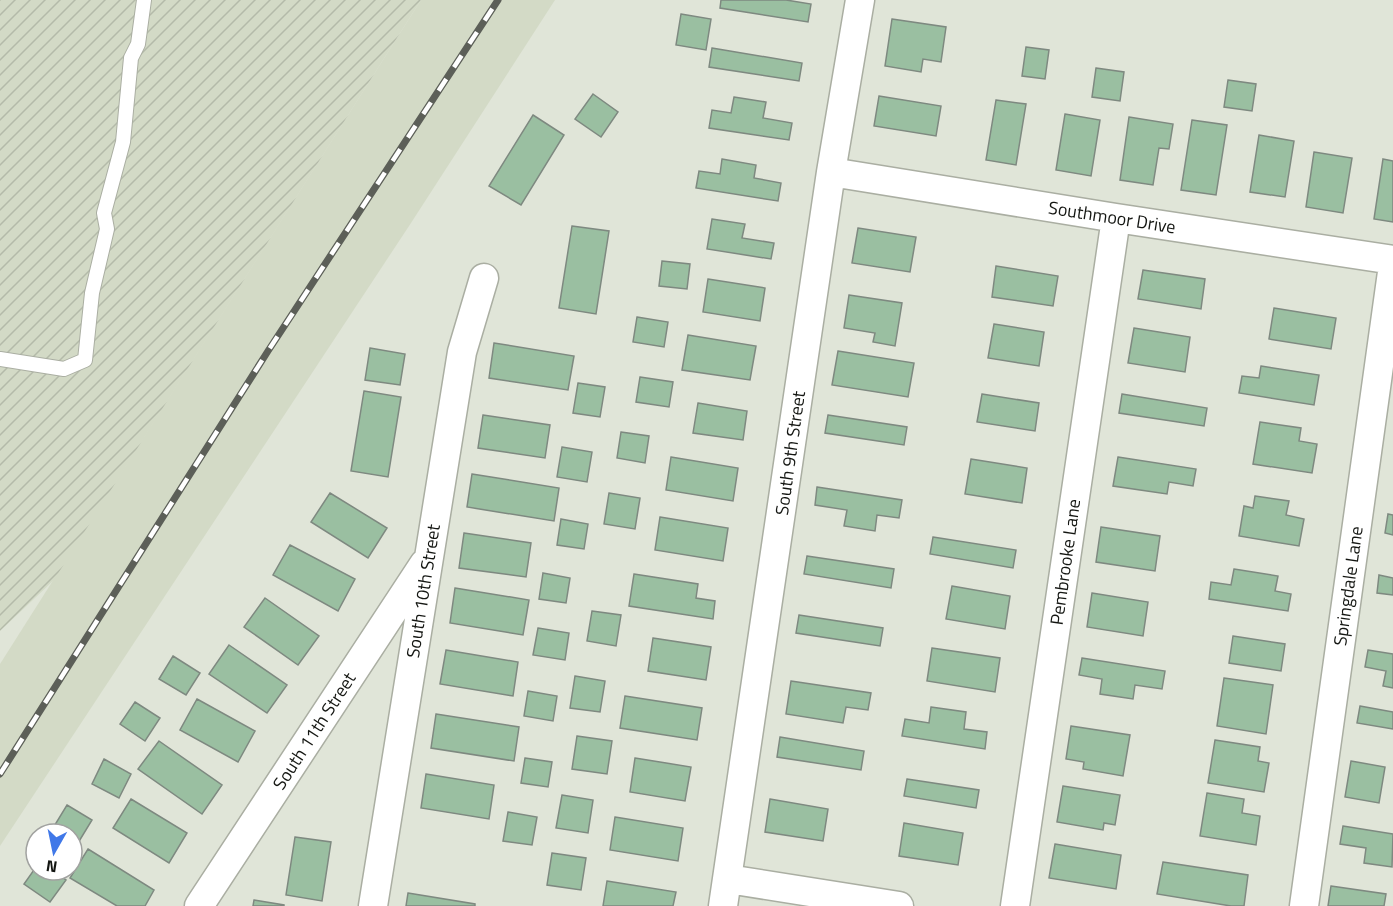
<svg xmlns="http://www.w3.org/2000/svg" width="1393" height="906" font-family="'Titillium Web',sans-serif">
  <defs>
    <pattern id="industrial-furrows" width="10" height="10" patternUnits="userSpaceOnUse" patternTransform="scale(1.5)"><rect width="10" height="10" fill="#d3dac6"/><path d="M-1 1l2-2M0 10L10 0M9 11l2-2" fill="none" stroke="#b4baa9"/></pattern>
  </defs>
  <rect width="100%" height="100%" fill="#e0e5d8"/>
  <path fill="#d3dac6" d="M421,0H555L411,223L0,846V664Z"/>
  <path fill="url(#industrial-furrows)" d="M0,0H421L54,580L0,631Z"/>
  <path fill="#9abfa1" stroke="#7e8980" stroke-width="1.5" d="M721,0H786L811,4L808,22L720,8Z
    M681,14L711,19L706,50L676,45Z
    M892,19L946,27L941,62L923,59L921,72L885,66Z
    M1026,47L1049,50L1045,79L1022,76Z
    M712,48L802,63L799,81L709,67Z
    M1096,68L1124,72L1120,101L1092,97Z
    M1228,80L1256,84L1252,111L1224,107Z
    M593,94L618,112L601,137L575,119Z
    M879,96L941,106L936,136L874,126Z
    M734,97L766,102L763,118L792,123L789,140L709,128L712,110L731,113Z
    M996,100L1026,104L1016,165L986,160Z
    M1065,114L1100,120L1091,176L1056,170Z
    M533,115L564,135L521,205L489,186Z
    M1129,117L1173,124L1169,149L1159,148L1153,185L1120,180Z
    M1192,120L1227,125L1216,195L1181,190Z
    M1259,135L1294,141L1285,197L1250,192Z
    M1314,152L1352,158L1343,213L1306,207Z
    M722,159L756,165L754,178L781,183L778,201L696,188L699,171L720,174Z
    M1383,159L1393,161V222L1374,219Z
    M712,219L745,224L742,238L774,243L771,259L707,249Z
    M572,226L609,231L596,314L559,308Z
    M858,228L916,237L910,272L852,263Z
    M662,261L690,264L687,289L659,286Z
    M996,266L1058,276L1053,306L992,297Z
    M1143,270L1205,279L1201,309L1138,299Z
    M708,279L765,288L760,321L703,312Z
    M849,295L902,303L895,346L873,342L875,333L844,328Z
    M1274,308L1336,318L1331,349L1269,339Z
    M637,317L668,322L664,347L633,342Z
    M994,324L1044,332L1039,366L988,358Z
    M1134,328L1190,337L1185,372L1128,363Z
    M688,335L756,346L750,380L682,370Z
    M494,343L574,356L568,390L489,378Z
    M370,348L405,354L400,385L365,380Z
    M838,351L914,363L908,397L832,385Z
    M1261,366L1319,375L1314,405L1239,393L1242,376L1259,378Z
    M640,377L673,382L669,407L636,402Z
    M578,383L605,387L600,417L573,413Z
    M364,391L401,397L388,477L351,471Z
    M982,394L1039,403L1035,431L977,422Z
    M1122,394L1207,408L1204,426L1119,413Z
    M698,403L747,411L743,440L693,433Z
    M483,415L550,425L545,458L478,448Z
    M828,415L907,427L904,445L825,433Z
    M1260,422L1301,428L1299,441L1317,444L1312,473L1253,464Z
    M621,432L649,436L645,463L617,458Z
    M562,447L592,452L587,482L557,477Z
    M671,457L738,468L733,501L666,490Z
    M1118,457L1196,469L1193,486L1169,482L1167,494L1113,486Z
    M971,459L1027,468L1022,503L965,494Z
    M472,474L559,488L554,521L467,507Z
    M817,487L902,500L899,518L877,515L875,531L844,526L847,510L815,505Z
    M330,493L387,528L368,558L311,522Z
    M609,493L640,498L635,529L604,524Z
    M1255,496L1289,501L1286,515L1304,519L1299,546L1239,536L1244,506L1253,508Z
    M1388,514L1393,515V535L1385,533Z
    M660,517L728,528L723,561L655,550Z
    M561,519L588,524L584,549L557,545Z
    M1101,527L1160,536L1155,571L1096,562Z
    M464,533L531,543L526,577L459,568Z
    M933,537L1016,550L1013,568L930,554Z
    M290,545L355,579L338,611L273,575Z
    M807,556L894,569L891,588L804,574Z
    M1234,569L1278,576L1275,591L1291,594L1288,611L1209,599L1211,582L1231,585Z
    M543,573L570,578L566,603L539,599Z
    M634,574L698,584L696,598L715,601L713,619L629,606Z
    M1379,575L1393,578V595L1377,593Z
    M952,586L1010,596L1005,629L946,619Z
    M455,588L529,600L523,635L450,623Z
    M1092,593L1148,602L1143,636L1087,627Z
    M265,598L319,636L298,665L244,627Z
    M592,611L621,615L616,646L587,641Z
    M799,615L883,628L880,646L796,633Z
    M538,628L569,633L565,660L533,655Z
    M1233,636L1285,644L1281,671L1229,663Z
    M653,638L711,647L706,680L648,671Z
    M229,645L287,685L267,713L209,674Z
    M932,648L1000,658L995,692L927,681Z
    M446,650L518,662L513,696L440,684Z
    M1368,650L1393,654V688L1383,686L1386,671L1365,667Z
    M173,656L200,673L186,695L159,679Z
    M1082,658L1165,671L1162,689L1135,685L1133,699L1100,694L1102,679L1079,675Z
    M575,676L605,681L600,712L570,708Z
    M1224,678L1273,685L1266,734L1217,726Z
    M791,681L871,693L868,710L846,707L843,723L786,714Z
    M528,691L557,696L553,721L524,716Z
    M625,696L702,708L697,740L620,728Z
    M197,699L255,731L238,762L180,730Z
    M135,702L160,718L145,741L120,724Z
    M1360,706L1393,712V729L1357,723Z
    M931,707L966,712L964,729L987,732L985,749L902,736L905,719L929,723Z
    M436,714L519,727L514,761L431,748Z
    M1071,726L1130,735L1123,776L1083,769L1084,762L1066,759Z
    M577,736L612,741L607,774L572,769Z
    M780,737L864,751L861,770L777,757Z
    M1215,740L1260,747L1258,761L1269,763L1264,792L1208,783Z
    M159,741L222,785L202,814L138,769Z
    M525,758L552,762L548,787L521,783Z
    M635,758L691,767L685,801L630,792Z
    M104,759L131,774L119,798L92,784Z
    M1351,761L1385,767L1379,803L1345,797Z
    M426,774L494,785L489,819L421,808Z
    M907,779L979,790L976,808L904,796Z
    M1063,786L1120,795L1115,825L1104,823L1103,830L1057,822Z
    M1207,793L1244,799L1242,813L1260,816L1256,845L1200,836Z
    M562,795L593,800L588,833L556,828Z
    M131,799L187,833L169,863L113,828Z
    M770,799L828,809L823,841L765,832Z
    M67,805L92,820L78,843L72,840V834H63L53,828Z
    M508,812L537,817L532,845L503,841Z
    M615,817L683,828L678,861L610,850Z
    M904,823L963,833L958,865L899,856Z
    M1343,826L1393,834L1392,867L1364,863L1366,848L1340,844Z
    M295,837L331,842L322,901L286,895Z
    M1055,844L1121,855L1116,889L1049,878Z
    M88,849L154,890L145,906H117L70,878Z
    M552,853L586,858L581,890L547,885Z
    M1163,862L1248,875L1244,906H1231L1157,894Z
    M36,867V870H51L66,880L50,902L24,884Z
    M607,881L676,892L673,906H603Z
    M1331,886L1386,894L1384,906H1328Z
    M408,893L475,904V906H406Z
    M254,900L284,905V906H253Z"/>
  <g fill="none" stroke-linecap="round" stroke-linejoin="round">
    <defs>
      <path id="service" d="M0,359L64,369L85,360L92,293L107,229L104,213L123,142L131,58L138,44L144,0"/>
      <path id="minor" d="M831,172L1116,218L1393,260
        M728,879L899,906
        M199,906L424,564
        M373,906L462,352L484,278
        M723,906L831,172L860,0
        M1015,906L1116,218
        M1304,906L1393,265"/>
    </defs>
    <use href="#service" stroke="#aaaea2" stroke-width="16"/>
    <use href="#minor" stroke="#aaaea2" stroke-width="31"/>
    <use href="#service" stroke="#fff" stroke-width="14"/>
    <use href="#minor" stroke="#fff" stroke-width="28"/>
    <defs>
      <path id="rail" d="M0,774L268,351L498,0"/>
    </defs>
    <use href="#rail" stroke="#5c5f58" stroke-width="7"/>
    <use href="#rail" stroke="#fff" stroke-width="4.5" stroke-dasharray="14" stroke-linecap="butt"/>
  </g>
  <g text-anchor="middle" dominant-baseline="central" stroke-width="5" stroke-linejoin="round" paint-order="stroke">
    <g font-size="18" fill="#141612" stroke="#fff">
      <text transform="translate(1112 217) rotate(9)">Southmoor Drive</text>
      <text transform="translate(790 453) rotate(-82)">South 9th Street</text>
      <text transform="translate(1065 562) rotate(-82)">Pembrooke Lane</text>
      <text transform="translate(1348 586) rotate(-82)">Springdale Lane</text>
      <text transform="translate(423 591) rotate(-81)">South 10th Street</text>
      <text transform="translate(314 731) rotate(-57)">South 11th Street</text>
    </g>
  </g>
  <g transform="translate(54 852) rotate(189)"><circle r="28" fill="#ffffff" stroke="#a1a2a0" stroke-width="1.5"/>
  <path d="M0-4.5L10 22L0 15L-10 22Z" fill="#4078e8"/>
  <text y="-9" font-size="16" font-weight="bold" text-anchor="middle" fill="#141612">N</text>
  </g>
</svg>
